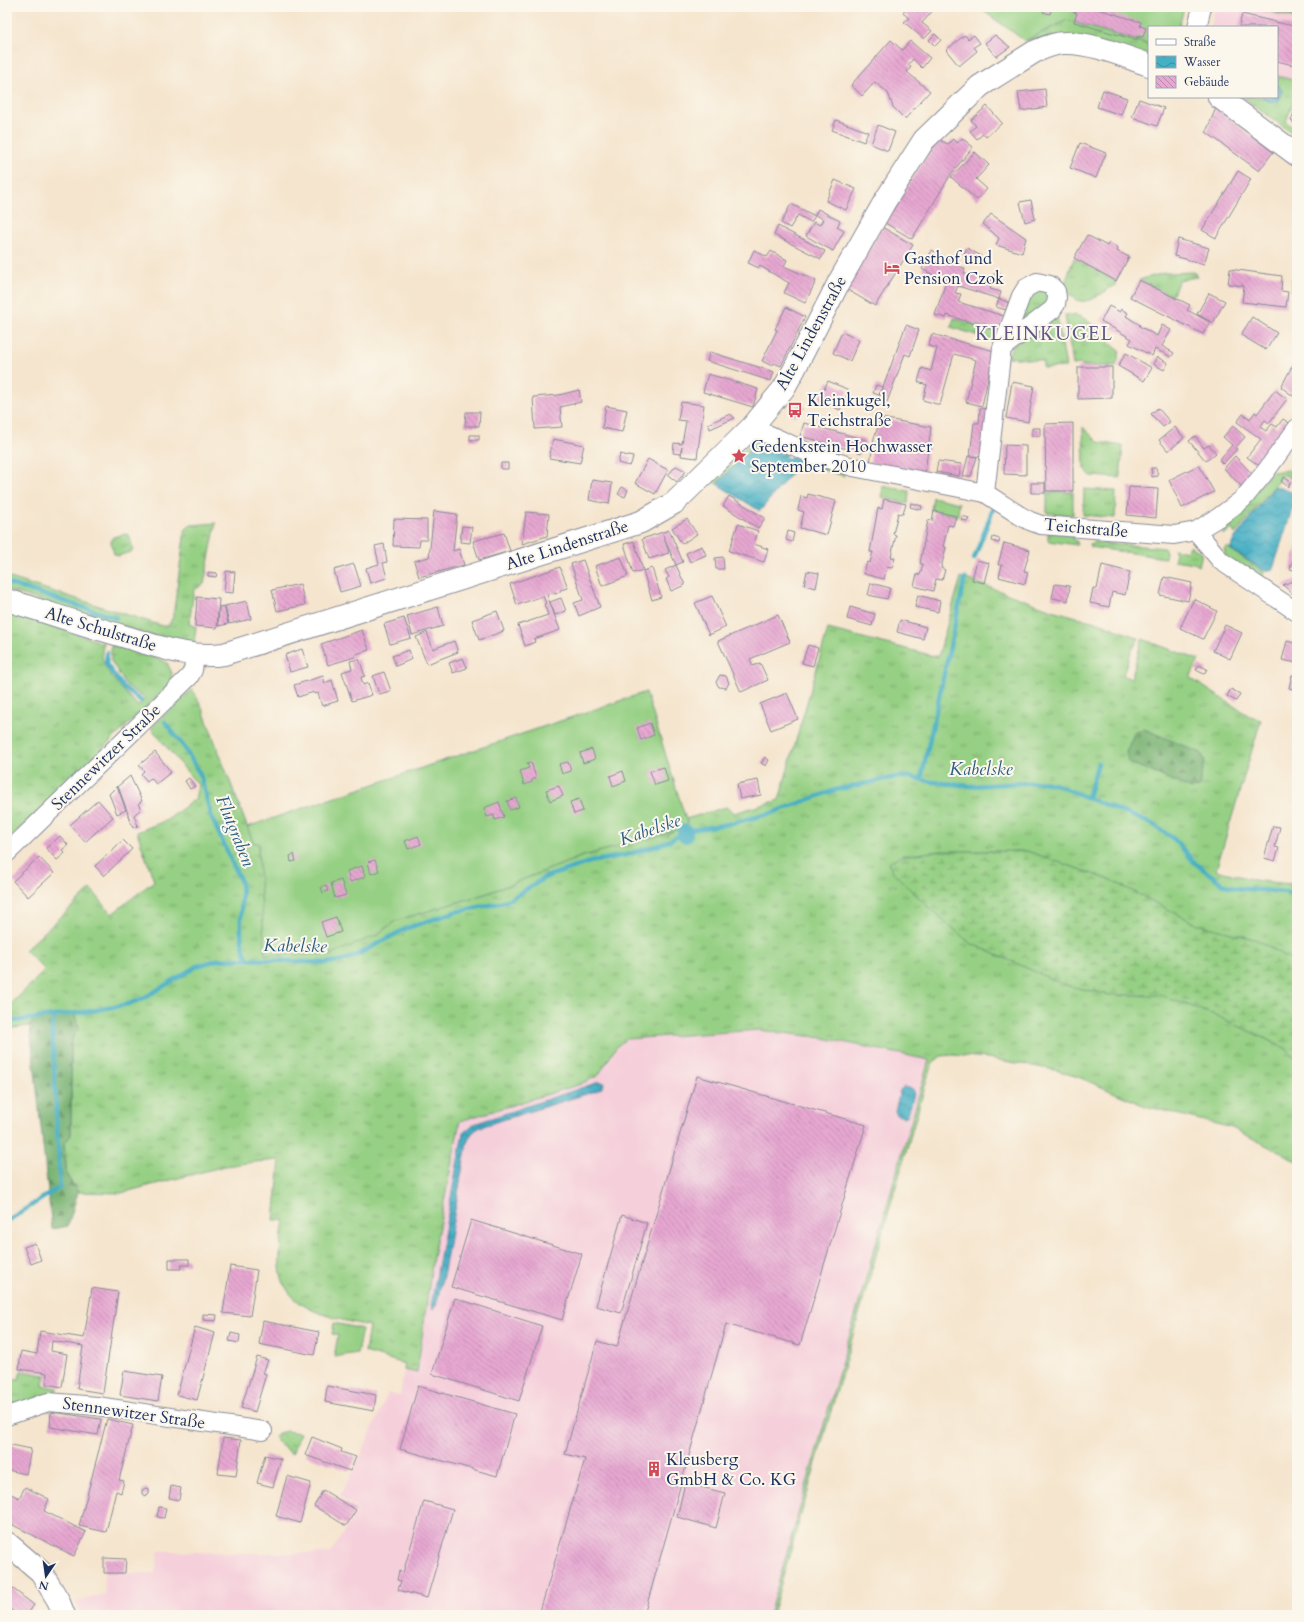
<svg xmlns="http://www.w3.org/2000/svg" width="1304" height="1622" font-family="Cardo,serif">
  <defs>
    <pattern id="grass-tufts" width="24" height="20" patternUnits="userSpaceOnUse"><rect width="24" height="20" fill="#96d084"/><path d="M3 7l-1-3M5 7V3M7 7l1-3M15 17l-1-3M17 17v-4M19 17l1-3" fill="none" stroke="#7aa96f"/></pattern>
    <pattern id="forest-firs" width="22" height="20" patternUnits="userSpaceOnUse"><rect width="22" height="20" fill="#78b272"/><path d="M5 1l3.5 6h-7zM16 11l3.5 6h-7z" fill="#629161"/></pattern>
    <pattern id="wetland-marsh" width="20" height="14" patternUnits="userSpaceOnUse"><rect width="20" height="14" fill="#96d084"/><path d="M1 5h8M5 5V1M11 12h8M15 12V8" fill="none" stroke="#7aa96f"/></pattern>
    <pattern id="water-waves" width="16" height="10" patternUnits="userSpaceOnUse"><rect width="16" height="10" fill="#45afc4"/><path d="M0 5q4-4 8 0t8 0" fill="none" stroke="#398fa2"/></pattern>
    <pattern id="building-back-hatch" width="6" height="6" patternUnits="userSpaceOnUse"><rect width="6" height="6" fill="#e7a7d1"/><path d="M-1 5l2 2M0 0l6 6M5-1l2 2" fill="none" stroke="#ba88ad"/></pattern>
  </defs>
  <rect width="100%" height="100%" fill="#fbf7ec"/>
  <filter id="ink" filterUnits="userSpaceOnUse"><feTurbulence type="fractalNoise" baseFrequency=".025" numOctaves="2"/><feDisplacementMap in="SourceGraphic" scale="8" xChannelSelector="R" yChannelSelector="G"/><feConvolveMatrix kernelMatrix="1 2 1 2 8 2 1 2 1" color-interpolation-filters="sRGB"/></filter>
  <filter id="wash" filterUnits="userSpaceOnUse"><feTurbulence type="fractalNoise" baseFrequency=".012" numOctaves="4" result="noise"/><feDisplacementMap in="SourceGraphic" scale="16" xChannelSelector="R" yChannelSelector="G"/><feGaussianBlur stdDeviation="0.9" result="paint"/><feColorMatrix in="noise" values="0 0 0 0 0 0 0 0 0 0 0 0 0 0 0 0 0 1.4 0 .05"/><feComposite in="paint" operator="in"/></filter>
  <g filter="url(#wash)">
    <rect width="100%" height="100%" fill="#f5e5ce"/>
    <path fill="#f5cfda" d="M1215,7H1297V82L1277,79V27H1211Z
      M759,1030L823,1038L930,1060L769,1615H81L76,1602L105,1594L104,1574L155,1573L159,1551L234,1553H331L358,1509L339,1497L356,1466L388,1393L400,1396L404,1370L417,1372L433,1257L460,1121L578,1085L598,1076L617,1046L626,1039Z"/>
    <path fill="url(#grass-tufts)" stroke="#588071" d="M1250,7H1297V18Z
      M1067,20L1149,45V59L1038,39L1025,41Z
      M1277,76L1297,81V92L1286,122L1297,130V137L1243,97H1277Z
      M1074,258L1116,281L1115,285C1096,297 1078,314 1064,286Z
      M1195,272L1197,277L1179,280L1172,296L1139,280L1164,273Z
      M1048,288L1051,303L1017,329L1027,293Z
      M1065,315C1088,310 1104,340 1120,351L1116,366H1082L1081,364L1073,365Z
      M1057,316L1066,367L1043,368V361L1008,357L1012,346Z
      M954,318L999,332L997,337L994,340L988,339L951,327Z
      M1083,427L1098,442L1123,446L1120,478L1091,476L1084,469Z
      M757,440L774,446L773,448L761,443L754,445L716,484L712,481L736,457L739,459L742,456L739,453L750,443L755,442Z
      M804,460L843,472L844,476L801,463Z
      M1289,470L1295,483L1284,474L1235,534L1232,529L1223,535L1224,525L1227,521L1272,472Z
      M1084,489L1116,491L1115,518L1083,515Z
      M1047,492H1073V515L1047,513Z
      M216,523L204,584L194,590L189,624L196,627L194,643L177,640H166L7,590V577L163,626H168L173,617L185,530L191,525Z
      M1048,532L1074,534V541H1077V545L1048,541Z
      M126,534L129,535L133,549L131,552L118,556L114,554L111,542L113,537Z
      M1093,542L1164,548L1166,553L1165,558L1090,547V544Z
      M1190,546L1202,553L1199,566L1194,563L1174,560L1176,553L1174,549L1187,552Z
      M1227,547L1264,572L1261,580L1226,558L1224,549Z
      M961,577L1055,611L1099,623L1139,638L1131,652L1123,675L1131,679L1142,639L1199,660L1190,678L1251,717L1261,720L1216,870L1259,881L1292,884L1297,886V1161L1232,1128L1145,1106L1081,1078L1055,1070L988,1058L953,1055L941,1056L934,1062L930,1069L772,1615H769L929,1060L823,1038L759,1030L626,1039L617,1046L598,1076L578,1085L460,1121L433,1257L417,1373L404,1370L405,1364L365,1352L369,1326C334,1318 282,1311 280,1266C279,1251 282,1235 284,1220H274L280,1160L254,1162L225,1166L121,1193L78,1192L67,1176L64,1144L71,1135V1045L73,1036L34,1019L30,1026L7,1029V1008L45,970L25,950L91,889L112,914L154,881L137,832L167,820L195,799L198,785L151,728L192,689L201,705L253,842L259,844L375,936L395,921L488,893L583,856L688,826L686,819L726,807L734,813L779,800L828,629L938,657Z
      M7,612L104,643C103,646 102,650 102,653C101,670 127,694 138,706L145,699L126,685L111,661V645L162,660L167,663L172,673L170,684L7,841Z
      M21,1371L45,1375L43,1386L57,1388L56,1394H49L8,1409L11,1379H19Z
      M286,1431L300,1433L292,1454L277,1442L275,1437L278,1433Z"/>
    <path fill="url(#forest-firs)" stroke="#4a7068" d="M1144,729L1201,753L1205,761L1199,787L1192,789L1128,762L1126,752L1135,731Z
      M75,1014L79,1030L73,1036L71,1045V1135L64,1144L67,1176L78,1192L68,1226L52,1229L30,1026L34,1019Z"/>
    <path fill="url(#wetland-marsh)" stroke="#588071" d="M940,851H1027L1113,881L1197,924L1258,940L1297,963V1062L1287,1049L1217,1016L1160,995H1110L1065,985L970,943L927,906L893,872L888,863L901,856Z"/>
    <path fill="#96d084" stroke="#588071" d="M978,7H1184L1179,27H1149V44L1067,20L1025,41Z
      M883,486L909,491L908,504L882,497Z
      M933,497L959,503L958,516L931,510Z
      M646,692L688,826L662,835L583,856L488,893L395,921L375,936L331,954L265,955L258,850L259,844L253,842L247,827Z
      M334,1323L362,1329L357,1353L334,1357L338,1335L332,1334Z"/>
    <path fill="url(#water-waves)" stroke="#306f91" d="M1277,84L1282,90L1281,97L1278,102H1270L1262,97H1277Z
      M760,444L782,454L784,453L787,454L785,457L789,459L791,456L802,460L760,511L717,484L755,445Z
      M1275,486L1297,494L1273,569L1265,571L1230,549L1234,539Z
      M599,1082L604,1083L603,1087L596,1091L483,1126C474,1130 470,1134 467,1143L444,1271L436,1306L433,1309L431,1305L463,1133L474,1124Z
      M904,1087L913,1089L914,1094L908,1115L904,1117L897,1115L895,1111L900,1090Z"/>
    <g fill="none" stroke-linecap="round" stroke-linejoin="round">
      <path stroke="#45afc4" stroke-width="4.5" d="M974,559L993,509
        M7,583L116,618
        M107,652L106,664L123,687L141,701
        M165,722L184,747L200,774L211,816L241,882C244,908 235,936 248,959
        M921,779L965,578
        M1088,797L1098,763
        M1292,980L1297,983
        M7,1022L91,1011L129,1004L144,998L197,966L217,960L248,959L325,963L341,961L355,956L407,928L455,912L504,902L517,895L546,877L590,862L626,855L660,845L691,830L728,824L772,813L835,790L896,777H910L933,782L970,786L1042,782L1054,784L1152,824L1173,838L1195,863L1223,884L1235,888L1297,893
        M7,1221L60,1187L52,1027L55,1016"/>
      <path stroke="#45afc4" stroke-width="16" d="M685,832V835"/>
    </g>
    <g id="blocks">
      <path fill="url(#building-back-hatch)" d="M907,7H936L922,23L932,31L924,39L904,22L909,18L903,13Z
        M1045,7H1052L1050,14L1043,12Z
        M1071,7H1091L1141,22L1140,26L1146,28L1143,37L1138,36L1136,40L1074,22L1077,13L1070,11Z
        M1242,14L1297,27V66L1277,61V27H1239Z
        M935,34L941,40L935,46L929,40Z
        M965,35L968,39L974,35L980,43L974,47L977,51L959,66L946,50Z
        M995,35L1010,47L996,57L985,43Z
        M891,40L902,50L910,41L930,58L922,68L913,59L908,65L911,67L907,72L930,91L905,119L893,107L888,93L875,82L862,96L851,85Z
        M1045,89L1047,107L1021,111L1018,92Z
        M1103,90L1127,98L1121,115L1097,107Z
        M1139,99L1164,108L1157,126L1132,117Z
        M1297,104V124L1291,121Z
        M987,106L1002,123L986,137L983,134L977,139L970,131L976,126L971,120Z
        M1216,108L1273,152L1259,171L1206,132Z
        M836,120L868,132L864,142L832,130Z
        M878,125L895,132L888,151L871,144Z
        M962,138L973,147L951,174L912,239L885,223L925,159L939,140L948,144L953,139L957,143Z
        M1080,143L1106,153L1096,178L1070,168Z
        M975,152L989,165L976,179L987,189L977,200L951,177Z
        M1238,171L1251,179L1216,238L1202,230Z
        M835,180L856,189L846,210L826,201Z
        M1031,200L1035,219L1025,222L1020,202Z
        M791,204L815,216L811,222L798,215L790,228L781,223Z
        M818,209L840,221L837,227L844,231L833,251L806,236L814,222L820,225L823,219L815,215Z
        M991,214L1026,238L1022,253L996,245L999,238L983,224Z
        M778,226L825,251L821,259L774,235Z
        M882,227L913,245L875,306L846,289Z
        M1087,235L1107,246L1109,243L1118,248L1117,251L1129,257L1116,281L1074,258Z
        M1178,239L1209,248L1204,264L1174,256Z
        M967,248L981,256L978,263L963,255Z
        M754,250L767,257L771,251L787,260L784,266L816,281L805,303L784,293L789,283L760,266L759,268L748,263Z
        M932,250L965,269L964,273L970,276L972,273L992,281L990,289L1001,292L999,299L958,286L955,293L961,294L958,302L1004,316L999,332L947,315L946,318L935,315L946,282L922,269Z
        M1230,269L1282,276L1281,291L1288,292L1286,307L1242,302L1244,286L1228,284Z
        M995,273L1001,275L998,282L992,281Z
        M1139,280L1190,305L1187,310L1210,322L1203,334L1130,297Z
        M1292,280H1297V293H1292Z
        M1209,293L1225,301L1213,323L1197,314Z
        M999,299L1008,302L1006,310L996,307Z
        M1109,306L1120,312L1121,309L1128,313L1126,316L1140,325L1139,326L1157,336L1162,325L1171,330L1162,346L1174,353L1171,357L1155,349L1152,356L1129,344L1132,339L1101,321Z
        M786,307L805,317L781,366L774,363L772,366L762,361L777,330L775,329Z
        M1252,317L1277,333L1266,350L1241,335Z
        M906,325L919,330L910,356L905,354L887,402L879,398Z
        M842,332L859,340L850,361L833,353Z
        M932,334L994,351L982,406L966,402L976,360L954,354L940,405L923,400L927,385L918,382L922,368L931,371L937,348L928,346Z
        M710,352L774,372L771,381L707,361Z
        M1126,353L1152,368L1144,381L1118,366Z
        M1157,357L1168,363L1164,370L1153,364Z
        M1297,357V399L1281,387Z
        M1078,367H1112V398L1078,399Z
        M708,374L758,389L753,407L703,392Z
        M828,381L849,390L840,410L819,400Z
        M1012,382L1034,386L1028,422L1006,418Z
        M876,385L882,387L879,395L873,393Z
        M579,390L581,402L560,407L562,427L535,429L533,397L559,395Z
        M1275,390L1287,399L1269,423L1265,420L1260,427L1266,431L1272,424L1277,427L1283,419L1292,425L1261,467L1247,457L1261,439L1237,422L1243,414L1250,419L1255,412L1257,414Z
        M681,402L704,405L697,458L681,456L682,447L680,454L673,453L674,443L682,444L686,421L678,420Z
        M606,406L627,410L622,432L602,428Z
        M797,406L801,409L796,417L791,414Z
        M980,408L990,409L984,457L970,456L974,423H979Z
        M1158,408L1170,422L1163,427L1151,414Z
        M466,412H480L479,426H465Z
        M730,414L735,418L710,429L708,424Z
        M881,418L931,427L925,472L870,463L874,438Z
        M804,423L866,440L862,453L800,436Z
        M1073,423V491H1046L1045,424Z
        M1233,426L1245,437L1235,448L1237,449L1223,464L1219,460L1232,445L1223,437Z
        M1175,427L1184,438L1168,451L1159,440Z
        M1032,428H1040V436H1032Z
        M470,435H479V440H470Z
        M1195,436L1204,448L1209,445L1216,453L1206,461L1189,441Z
        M553,439L584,445L580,463L549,458Z
        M1005,445L1026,446V475L1004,474Z
        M620,454L633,457L631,464L629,466L618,463Z
        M968,456L977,457L971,476H963Z
        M1235,456L1253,475L1241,486L1224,468Z
        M648,459L668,470L655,494L635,483Z
        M938,461L961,464L959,476L936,472Z
        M501,463H508V469H501Z
        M1199,465L1214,492L1182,508L1169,480Z
        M676,466L686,471L677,482L668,475Z
        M1151,468H1156L1158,476L1152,477Z
        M1284,477L1291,482L1288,487L1281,481Z
        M592,480L612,483L609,504L589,500Z
        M1031,483H1045V493H1031Z
        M622,487L628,490L625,497L618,494Z
        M1129,487L1158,489L1156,518L1127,515Z
        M808,494L836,501L827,535L800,528L804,512L798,510L801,496L807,498Z
        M729,496L765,518L758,528L723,506Z
        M884,499L906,504L903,514L898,513L893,534L896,535L891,557L895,558L892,568L887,567L884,579L864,574L867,562L870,563L873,552H870L878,508L882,509Z
        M911,503L922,506L921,510L910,507Z
        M434,511L457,514L453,551L459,549L464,565L419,577L414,561L429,557Z
        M934,511L956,516L953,526L948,525L943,547H946L941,568L945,570L942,580L936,579L933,591L914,586L917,574L920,575L923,564H920L928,520L932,521Z
        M526,512L549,514L547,536L522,544Z
        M962,516L969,518L968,521L961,520Z
        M394,519L427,520V540H420L419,547L393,546Z
        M687,519L697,534L682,544L672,528Z
        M738,524L758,531L754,544L768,549L764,562L729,551Z
        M462,526L472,527L470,543L460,542Z
        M669,530L683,562L676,565L663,535L669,553L649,559L642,539Z
        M788,531L794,533L792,542L786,540Z
        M504,533L510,551L479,560L473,541Z
        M993,537L1000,539L999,543L992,541Z
        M634,541L643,570L633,573L624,544Z
        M1004,543L1030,550L1024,571L1028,572L1025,584L999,577L1002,565H998Z
        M384,544L387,562L383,563L387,578L370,583L366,568L379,564L375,546Z
        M702,546L706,555L690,562L686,553Z
        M1297,547V571L1290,569Z
        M621,557L628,576L602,586L595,566Z
        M723,557L724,569H716L715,558Z
        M583,560L600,607L579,616L574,603L583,600L571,564Z
        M977,560L989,563L984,583L972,580Z
        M354,564L361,586L340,592L334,570Z
        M676,565L685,585L671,591L666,579L669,577L665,570Z
        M1102,565L1130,572L1125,595L1112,592L1109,607L1090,603L1093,588L1097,589Z
        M560,567L568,588L560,590V592L555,594L554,592L547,595L560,630L534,639L535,642L525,646L518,625L548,615L544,604L546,603L543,596L517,605L510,584Z
        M652,568L661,597L652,600L643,571Z
        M226,571L235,572L233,593L224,592Z
        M807,571L819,573L816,588L804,585Z
        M208,572L217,573L216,577L208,576Z
        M1164,577L1192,583L1188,601L1160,595Z
        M1297,579V596L1296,597L1283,585Z
        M871,583L890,588L887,599L868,595Z
        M300,584L305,605L277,611L272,590Z
        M1055,584L1070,586L1068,601L1052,598Z
        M918,595L940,601L938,612L915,607Z
        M712,596L726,627L709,635L695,603Z
        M197,597L219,599L217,628L195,626Z
        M561,598L566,611L555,615L550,602Z
        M1194,599L1217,611L1203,639L1180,628Z
        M247,601L251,619L229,624L225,606Z
        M224,606L228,624L218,626L219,607Z
        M438,607L443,626L412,635L407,616Z
        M850,607L875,614L872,626L847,619Z
        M497,611L504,631L479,640L472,620Z
        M778,615L790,642L750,659L753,666L760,663L768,680L741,692L718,641Z
        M404,618L411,638L390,644L384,624Z
        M900,620L926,627L923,639L897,632Z
        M1225,625L1242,633L1230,659L1213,651Z
        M362,630L369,650L356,654L355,657L328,665L321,644Z
        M427,632L433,649L454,641L458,652L427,664L416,637Z
        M1287,641L1297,644V663L1282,660Z
        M808,645L818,648L813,666L802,663Z
        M302,649L308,667L290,672L285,655Z
        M409,650L412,659L396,666L392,656Z
        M463,658L467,668L453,673L449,663Z
        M359,659L365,676L361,677L363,685L368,683L372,695L352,701L342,672L352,669L350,661Z
        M1199,665L1207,669L1204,674L1196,670Z
        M384,672L391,691L379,694L373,676Z
        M720,675L726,676L729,683L726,688L719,687L716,682Z
        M1292,675L1297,677V690L1289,688Z
        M323,676L325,683L332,680L338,701L322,706L318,693L314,694V692L298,697L294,685Z
        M1231,689L1240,694L1236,701L1227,696Z
        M787,693L798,719L771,730L760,704Z
        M650,723L654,735L641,740L637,728Z
        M592,749L595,759L583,763L580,753Z
        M155,752L171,772L156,784L151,778L147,781L141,774L144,771L139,765Z
        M765,757L769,760L766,766L761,763Z
        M531,762L536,778L532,780V782L524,785L520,771L529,768L527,763Z
        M568,762L571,771L562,774L559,764Z
        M664,767L668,781L655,785L650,771Z
        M623,771L626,781L613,786L610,776Z
        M130,776L142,801L138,804L141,809L134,815L138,826L133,828L118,786Z
        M189,778L195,786L190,789L185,781Z
        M758,780L761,795L740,799L737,784Z
        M117,786L126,810L117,814L109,794Z
        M559,786L563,796L550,801L546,790Z
        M516,798L519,807L510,810L507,801Z
        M579,799L583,811L574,814L570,802Z
        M98,800L113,817L85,842L70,825Z
        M499,802L504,817L495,820L494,815L487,817L484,808Z
        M1273,826L1280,827L1275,847L1279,848L1275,861L1264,858Z
        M60,836L68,845L62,850L65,853L57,860L46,848Z
        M418,836L421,844L408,849L405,841Z
        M123,840L132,849L104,876L95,866Z
        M294,854L296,861L291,862L290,856Z
        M39,857L54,873L28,897L13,881Z
        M375,860L379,871L371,874L368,862Z
        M362,866L365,877L350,882L347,871Z
        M341,880L346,895L335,898L331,883Z
        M326,885L328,891L323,893L321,887Z
        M336,917L341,932L326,937L321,922Z
        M697,1076L866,1125L800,1345L726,1324L644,1615H539L585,1459L565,1454L597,1341L617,1347Z
        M622,1215L647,1223L621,1313L596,1306Z
        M471,1220L582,1254L562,1320L451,1287Z
        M35,1243L41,1260L31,1264L24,1247Z
        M169,1259H189V1265H181V1269H169Z
        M230,1266L257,1270L250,1316L223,1313Z
        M92,1288L118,1292L103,1393L77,1389L83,1346L52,1341L51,1351L67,1354L62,1387L46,1384L47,1373L19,1369L21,1351L37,1354L40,1331L84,1338Z
        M455,1298L542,1326L519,1401L432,1374Z
        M203,1314L217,1315L216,1321L203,1320Z
        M263,1321L319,1332L314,1355L259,1344Z
        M195,1327L215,1333L197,1400L177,1395Z
        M231,1333L240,1335L239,1343L229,1341Z
        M257,1357L268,1360L263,1373L266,1374L255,1412L241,1408Z
        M124,1371L162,1377L158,1401L120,1395Z
        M327,1386L376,1395L374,1411L325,1402Z
        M418,1386L515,1414L497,1476L400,1449Z
        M51,1412L101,1419L98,1435L50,1427Z
        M107,1419L133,1425L119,1480L124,1481L121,1493L116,1491L106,1532L79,1526Z
        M312,1437L342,1449L341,1452L356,1457L350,1471L305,1455Z
        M223,1438L241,1440L236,1476L218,1474Z
        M7,1444L31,1449L26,1474L7,1470Z
        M265,1455L281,1459L273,1487L257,1483Z
        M287,1476L311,1483L300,1523L276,1516Z
        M685,1483L725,1493L716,1528L677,1517Z
        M171,1486L181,1488L179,1500L169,1498Z
        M25,1487L49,1499L44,1511L86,1532L74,1556L7,1522V1492L19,1498Z
        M146,1488L149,1490V1494L145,1496L142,1494V1490Z
        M323,1490L356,1510L346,1526L314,1506Z
        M424,1501L453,1509L427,1598L398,1590L401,1581L397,1580L399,1571L403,1573Z
        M159,1507L166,1508L164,1518L157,1517Z
        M104,1558L126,1559L125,1573H104Z
        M7,1584L34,1605L27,1615H18L7,1607Z"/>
    </g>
  </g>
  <g filter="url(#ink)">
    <use href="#blocks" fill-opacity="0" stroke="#888a96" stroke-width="1"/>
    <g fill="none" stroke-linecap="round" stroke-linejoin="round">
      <defs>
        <path id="minor" d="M1197,27L1202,7
          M752,427L814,455L853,467L985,493L1019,515L1030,521L1041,525L1174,535L1196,531L1219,517L1243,499L1266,471L1297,428
          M985,493L1002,348L1021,296L1026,288L1037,282L1050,285L1056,291L1057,297L1056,304L1052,310L1002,348
          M1196,531L1221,561L1297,612
          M7,853L189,677L193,670L195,656
          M7,1416L48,1402L97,1406L263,1431"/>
        <path id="tertiary" d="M1219,97L1297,155
          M7,600C46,612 84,625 123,636C157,646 189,659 224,654L641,522L674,503L752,427L784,388L794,370L839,282L885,201L924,140L980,86L1034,52C1043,48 1054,43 1064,43C1091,42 1123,56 1149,65
          M7,1543L41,1572L58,1600L64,1615"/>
      </defs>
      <use href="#minor" stroke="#888a96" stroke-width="20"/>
      <use href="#tertiary" stroke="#888a96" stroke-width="24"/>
      <use href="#minor" stroke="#fff" stroke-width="18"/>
      <use href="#tertiary" stroke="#fff" stroke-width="22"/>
    </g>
  </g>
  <defs>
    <symbol id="hotel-bare" viewBox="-9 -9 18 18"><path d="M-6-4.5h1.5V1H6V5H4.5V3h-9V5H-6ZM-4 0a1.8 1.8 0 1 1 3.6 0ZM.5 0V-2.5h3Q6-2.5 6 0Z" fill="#d1495b" stroke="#fbf7ec" stroke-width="2.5" paint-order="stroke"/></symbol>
    <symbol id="bus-bare" viewBox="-9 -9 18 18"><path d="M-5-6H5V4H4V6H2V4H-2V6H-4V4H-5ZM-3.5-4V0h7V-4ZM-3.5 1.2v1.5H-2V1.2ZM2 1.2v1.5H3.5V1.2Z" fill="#d1495b" stroke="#fbf7ec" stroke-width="2.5" paint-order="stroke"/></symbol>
    <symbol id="sight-bare" viewBox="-9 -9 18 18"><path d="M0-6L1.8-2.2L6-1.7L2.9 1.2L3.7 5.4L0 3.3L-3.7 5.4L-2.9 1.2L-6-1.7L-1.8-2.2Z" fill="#d1495b" stroke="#fbf7ec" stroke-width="2.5" paint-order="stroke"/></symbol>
    <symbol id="building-bare" viewBox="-9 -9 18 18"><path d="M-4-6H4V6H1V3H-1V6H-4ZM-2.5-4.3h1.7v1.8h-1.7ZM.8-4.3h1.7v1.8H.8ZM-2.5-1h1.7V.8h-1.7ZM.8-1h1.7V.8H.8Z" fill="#d1495b" stroke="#fbf7ec" stroke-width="2.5" paint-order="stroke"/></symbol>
  </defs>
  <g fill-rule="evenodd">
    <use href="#hotel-bare" x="881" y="257" width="22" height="22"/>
    <use href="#bus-bare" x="784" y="399" width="22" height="22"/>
    <use href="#sight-bare" x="728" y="445" width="22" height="22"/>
    <use href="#building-bare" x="643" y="1458" width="22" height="22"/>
  </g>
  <g text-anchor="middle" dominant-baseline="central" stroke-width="4" stroke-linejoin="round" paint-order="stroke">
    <g font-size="17" fill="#1b2f5e" stroke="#fbf7ec" text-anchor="start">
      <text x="904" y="258">Gasthof und<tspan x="904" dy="20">Pension Czok</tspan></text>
      <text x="807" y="400">Kleinkugel,<tspan x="807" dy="20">Teichstraße</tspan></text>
      <text x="751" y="446">Gedenkstein Hochwasser<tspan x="751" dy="20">September 2010</tspan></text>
      <text x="666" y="1459">Kleusberg<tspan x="666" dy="20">GmbH &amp; Co. KG</tspan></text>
    </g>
    <g font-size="17" fill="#1b2f5e" stroke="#fbf7ec">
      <text transform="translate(811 333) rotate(-61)">Alte Lindenstraße</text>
      <text transform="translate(1086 528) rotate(5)">Teichstraße</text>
      <text transform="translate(567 545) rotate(-18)">Alte Lindenstraße</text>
      <text transform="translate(101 629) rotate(17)">Alte Schulstraße</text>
      <text transform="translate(106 757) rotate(-44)">Stennewitzer Straße</text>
      <text transform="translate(134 1413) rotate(8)">Stennewitzer Straße</text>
    </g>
    <g font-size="18" font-style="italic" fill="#2a5c82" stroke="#fbf7ec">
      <text x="981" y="769">Kabelske</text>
      <text transform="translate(650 830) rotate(-19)">Kabelske</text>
      <text transform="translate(235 831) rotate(68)">Flutgraben</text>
      <text transform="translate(295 946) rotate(1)">Kabelske</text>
    </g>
    <g font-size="19" letter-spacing="1" fill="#625986" stroke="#fbf7ec">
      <text x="1044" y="334">KLEINKUGEL</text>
    </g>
  </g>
  <rect width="1304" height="1622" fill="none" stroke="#fbf7ec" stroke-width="24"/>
  <rect x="1148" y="26" width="130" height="72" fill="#fbf7ec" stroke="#a1a7b3"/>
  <rect x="1156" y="39" width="20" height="6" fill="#ffffff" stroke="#a1a7b3"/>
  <text x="1184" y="46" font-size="12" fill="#1b2f5e">Straße</text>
  <rect x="1156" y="56" width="20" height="12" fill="url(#water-waves)" stroke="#a1a7b3"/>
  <text x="1184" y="66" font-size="12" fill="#1b2f5e">Wasser</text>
  <rect x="1156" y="76" width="20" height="12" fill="url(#building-back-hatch)" stroke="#a1a7b3"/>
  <text x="1184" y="86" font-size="12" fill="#1b2f5e">Gebäude</text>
  <g transform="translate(46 1576) rotate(193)" stroke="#fbf7ec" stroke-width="3" paint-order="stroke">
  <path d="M0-3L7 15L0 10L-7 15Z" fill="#1b2f5e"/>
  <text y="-6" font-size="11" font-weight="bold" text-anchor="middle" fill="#1b2f5e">N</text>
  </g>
</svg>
